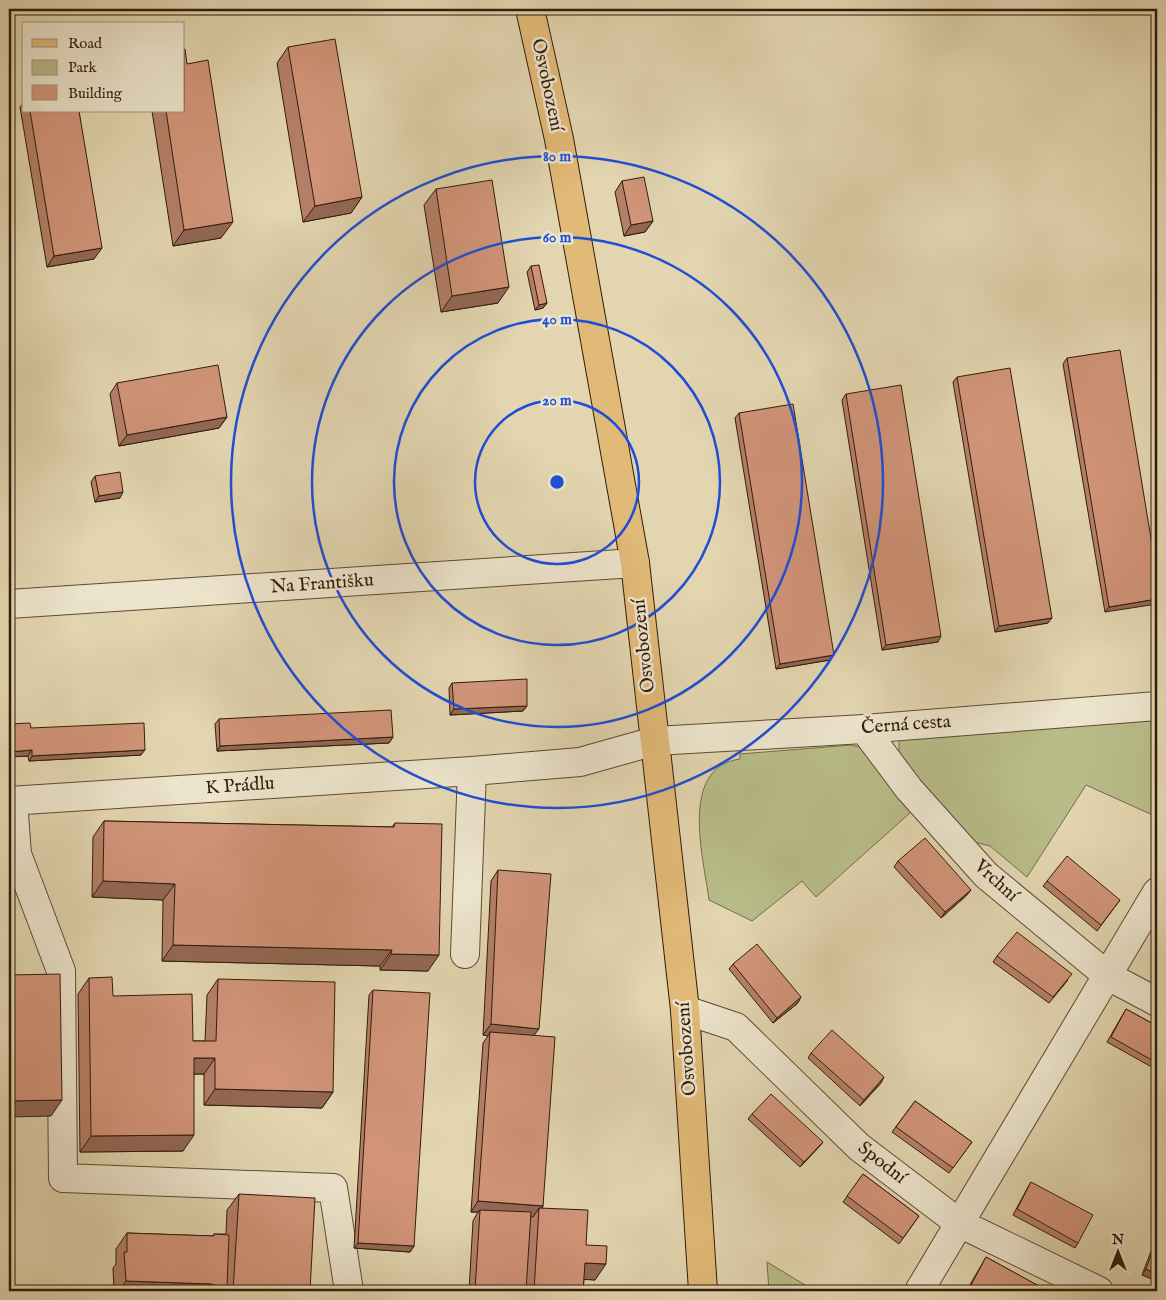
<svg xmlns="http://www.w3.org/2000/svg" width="1166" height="1300" font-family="'IM FELL English',serif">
  <rect width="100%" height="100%" fill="#e2d5b0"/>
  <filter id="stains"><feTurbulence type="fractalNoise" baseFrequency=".004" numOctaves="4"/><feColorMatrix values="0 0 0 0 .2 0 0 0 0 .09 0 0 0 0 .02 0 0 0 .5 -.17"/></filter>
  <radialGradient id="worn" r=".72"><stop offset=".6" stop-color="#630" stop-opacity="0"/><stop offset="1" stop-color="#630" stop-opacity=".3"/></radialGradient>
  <path fill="#b8bc88" stroke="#756c4a" d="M1157,720V817L1086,785L1027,877L990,846L971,841L903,766L899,752V738Z
    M851,745L864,748L914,807L911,812L816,897L802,881L752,921L709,900C704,860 678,767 740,759V754Z
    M767,1262L815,1291H769Z"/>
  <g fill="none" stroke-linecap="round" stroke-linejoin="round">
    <defs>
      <path id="minor" d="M9,604L635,563
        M864,729L909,789L986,875L1108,976L1157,1002
        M9,801L472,771L580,762L655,741L864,729L1157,706
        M13,801L17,854L61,971L63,1178L333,1188L349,1291
        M465,954L472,771
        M685,1010L736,1027L859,1147L959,1223L1099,1291
        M919,1291L1157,892"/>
      <path id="major" d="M530,9L559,139L635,563L685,1010L703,1291"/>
    </defs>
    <use href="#minor" stroke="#5e4a34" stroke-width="30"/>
    <use href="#major" stroke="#321b0b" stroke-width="30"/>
    <use href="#minor" stroke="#ece4cc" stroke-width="28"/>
    <use href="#major" stroke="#e1ba78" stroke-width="28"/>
  </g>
  <path fill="#b47f68" stroke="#321b0b" d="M288,47L362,197L351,213L303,222L277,63Z
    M187,64L221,238L173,246L152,111H184Z
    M24,102V111H79L94,259L47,267L20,107Z
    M622,181L653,221L645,232L624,236L615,192Z
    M436,189L498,303L441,312L424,205Z
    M531,266L547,303L543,308L535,310L527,272Z
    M1067,358L1157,575L1105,612L1063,364Z
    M957,377L1048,623L995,632L953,382Z
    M117,383L227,417L219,428L119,446L110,394Z
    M846,394L938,642L882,650L842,400Z
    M739,413L830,660L776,669L735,418Z
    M95,476L120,498L95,502L91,482Z
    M452,683L527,706L523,711L450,715L449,688Z
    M219,719L393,737L389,743L217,751L215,724Z
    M9,724L31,728L141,755L29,761L28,756L9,757Z
    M104,821L392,827L395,823L428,971L380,970V966L162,961L163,900L92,897L93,837Z
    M898,861L967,895L941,918L894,867Z
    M498,870L534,1036L543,1206L542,1208L586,1245L595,1280L584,1279L583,1291H469L473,1221L478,1212H471L483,1043L488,1036L483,1035L491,881Z
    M1047,881L1120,900L1097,931L1043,886Z
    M997,956L1068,980L1049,1003L993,962Z
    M733,964L798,1003L773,1023L729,969Z
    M89,978L113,996L193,1041H205L207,995L218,979L333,1092L322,1108L204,1105V1074H194L183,1151L80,1152L78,994Z
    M373,990L414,1246L410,1252L354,1248L369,995Z
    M1126,1009L1157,1026V1070L1107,1042Z
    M811,1053L881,1083L860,1106L808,1058Z
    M915,1101L972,1142L949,1173L892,1132Z
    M752,1114L819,1147L800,1167L748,1119Z
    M863,1174L919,1216L899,1244L843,1202Z
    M1031,1182L1078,1243L1075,1248L1013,1215L1028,1187Z
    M239,1194L310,1291H114L113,1268L116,1264V1249L127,1233L212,1236L214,1234H226L227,1210Z
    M1156,1241H1157V1281L1142,1275L1153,1246Z
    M986,1257L1048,1291H969L967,1290Z"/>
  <path fill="#926855" stroke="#321b0b" d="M362,197L351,213L303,222L315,206Z
    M653,221L645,232L624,236L631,225Z
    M233,222L221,238L173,246L184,230Z
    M102,248L94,259L47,267L54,256Z
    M509,287L498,303L441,312L452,296Z
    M547,303L543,308L535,310L539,305Z
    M227,417L219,428L119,446L127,435Z
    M123,492L120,498L95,502L99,496Z
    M1157,599V604L1105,612L1109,607Z
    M1052,618L1048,623L995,632L999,626Z
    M941,636L938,642L882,650L886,645Z
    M834,655L830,660L776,669L780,664Z
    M527,706L523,711L450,715L454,709Z
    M393,737L389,743L217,751L220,746Z
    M32,750L28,756L9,757V752Z
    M145,750L141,755L29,761L32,756Z
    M103,881L175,884L163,900L92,897Z
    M971,890L967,895L941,918L945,912Z
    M173,945L392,950L380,966L162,961Z
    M391,954L439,955L428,971L380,970Z
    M801,997L798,1003L773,1023L777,1018Z
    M491,1024L539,1029L531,1039L490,1032L488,1036L483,1035Z
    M194,1058H215L204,1074H182Z
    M884,1077L881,1083L860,1106L864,1100Z
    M215,1089L333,1092L322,1108L204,1105Z
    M62,1100L51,1116L9,1117V1101Z
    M194,1135L183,1151L80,1152L91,1136Z
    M823,1142L819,1147L800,1167L804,1162Z
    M478,1201L543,1206L539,1212V1208L533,1217L480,1213V1210L478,1212H471Z
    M358,1243L414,1246L410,1252L354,1248Z
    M585,1263L606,1264L595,1280L574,1279Z
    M1146,1269L1157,1274V1281L1142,1275Z
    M126,1281L212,1284L207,1291H118Z
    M212,1285L227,1286L223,1291H208Z"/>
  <path fill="#d19479" stroke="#321b0b" d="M335,39L362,197L315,206L288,47Z
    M184,49H185L187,64L208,60L233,222L184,230L166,111H184Z
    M30,111H79L102,248L54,256Z
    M644,177L653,221L631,225L622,181Z
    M492,180L509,287L452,296L436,189Z
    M539,265L547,303L539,305L531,266Z
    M1120,350L1157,575V599L1109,607L1067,358Z
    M218,365L227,417L127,435L117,383Z
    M1010,368L1052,618L999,626L957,377Z
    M901,385L941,636L886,645L846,394Z
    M793,404L834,655L780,664L739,413Z
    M120,472L123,492L99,496L95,476Z
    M527,679V706L454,709L452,683Z
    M391,710L393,737L220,746L219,719Z
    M30,723L31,728L144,723L145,750L32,756V750L9,752V724Z
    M104,821L394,827L395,823L442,824L439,955L391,954L392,950L173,945L175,884L103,881Z
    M925,838L971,890L945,912L898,861Z
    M1067,856L1120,900L1101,925L1047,881Z
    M498,870L551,874L539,1029L491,1024Z
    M1017,932L1072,974L1053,997L997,956Z
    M757,944L801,997L777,1018L733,964Z
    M60,974L62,1100L9,1101V975Z
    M112,977L113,996L192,994L193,1041H216L218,979L335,982L333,1092L215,1089V1058H194V1135L91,1136L89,978Z
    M373,990L430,993L414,1246L358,1243Z
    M1126,1009L1157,1026V1063L1111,1037Z
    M832,1030L884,1077L864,1100L811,1053Z
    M490,1032L555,1037L543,1206L478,1201Z
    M771,1094L823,1142L804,1162L752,1114Z
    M915,1101L972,1142L953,1168L896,1127Z
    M863,1174L919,1216L903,1238L847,1196Z
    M1031,1182L1093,1215L1078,1243L1017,1209Z
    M239,1194L315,1198L310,1291H233Z
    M539,1208L588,1210L586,1245L607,1246L606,1264L585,1263L583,1291H534Z
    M480,1210L531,1212L526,1291H475Z
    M127,1233L214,1236V1234L229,1235L227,1286L212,1285V1284L126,1281L124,1252H127Z
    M1156,1241H1157V1274L1146,1269Z
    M986,1257L1048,1291H982L971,1285Z"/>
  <g fill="none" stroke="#1d4ed8" stroke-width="2.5">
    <circle cx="557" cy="482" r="82"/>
    <circle cx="557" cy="482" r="163"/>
    <circle cx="557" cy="482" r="245"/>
    <circle cx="557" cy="482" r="326"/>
  </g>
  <g text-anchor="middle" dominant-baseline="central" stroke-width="5" stroke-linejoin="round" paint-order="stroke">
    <g font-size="19" fill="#321b0b" stroke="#ece4cc">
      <text transform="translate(547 85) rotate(78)">Osvobození</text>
      <text transform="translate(322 584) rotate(-4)">Na Františku</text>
      <text transform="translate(644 646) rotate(-96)">Osvobození</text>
      <text transform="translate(906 725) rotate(-4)">Černá cesta</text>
      <text transform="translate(240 786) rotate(-4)">K Prádlu</text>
      <text transform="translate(996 881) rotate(42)">Vrchní</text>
      <text transform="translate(687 1049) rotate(-94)">Osvobození</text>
      <text transform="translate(882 1163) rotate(38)">Spodní</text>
    </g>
  </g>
  <circle cx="557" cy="482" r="8" fill="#1d4ed8" stroke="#ece4cc" stroke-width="2.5"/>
  <g font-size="15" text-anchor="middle" font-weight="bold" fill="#1d4ed8" stroke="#ece4cc" stroke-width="5" stroke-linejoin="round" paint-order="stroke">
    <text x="557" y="161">80 m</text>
    <text x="557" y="242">60 m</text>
    <text x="557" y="324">40 m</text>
    <text x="557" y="405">20 m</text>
  </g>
  <rect width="1166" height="1300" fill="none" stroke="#e2d5b0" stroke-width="30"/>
  <rect x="10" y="10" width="1146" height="1280" fill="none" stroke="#321b0b" stroke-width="2.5"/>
  <rect x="15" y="15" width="1136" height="1270" fill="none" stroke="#321b0b"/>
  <rect x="22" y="22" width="162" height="90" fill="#ece4cc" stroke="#a2947f"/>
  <rect x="32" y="39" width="25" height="8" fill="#e1ba78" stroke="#a2947f"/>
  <text x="68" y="48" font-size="15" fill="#321b0b">Road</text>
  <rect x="32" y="60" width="25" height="15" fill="#b8bc88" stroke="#a2947f"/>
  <text x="68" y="72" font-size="15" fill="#321b0b">Park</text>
  <rect x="32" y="85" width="25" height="15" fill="#d19479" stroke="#a2947f"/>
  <text x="68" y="98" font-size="15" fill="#321b0b">Building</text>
  <g transform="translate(1118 1252)" stroke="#ece4cc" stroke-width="4" paint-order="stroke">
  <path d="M0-4L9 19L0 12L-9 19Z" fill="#321b0b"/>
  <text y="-8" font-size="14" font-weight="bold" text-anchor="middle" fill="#321b0b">N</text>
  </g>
  <rect width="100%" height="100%" filter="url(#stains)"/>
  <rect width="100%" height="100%" fill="url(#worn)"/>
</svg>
